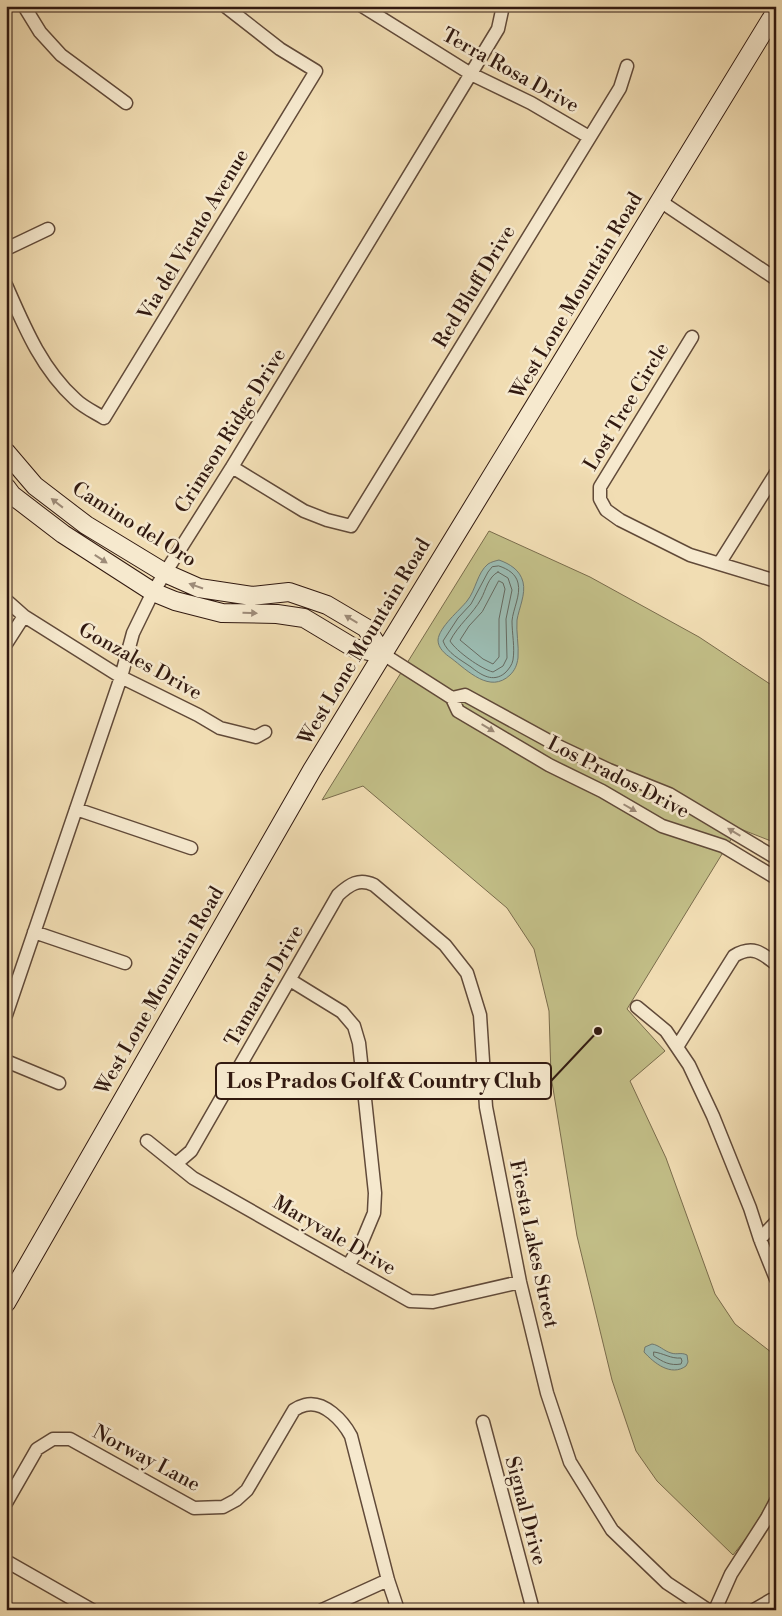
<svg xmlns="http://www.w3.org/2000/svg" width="782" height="1616" font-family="'Libre Bodoni',serif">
  <rect width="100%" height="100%" fill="#f1ddb3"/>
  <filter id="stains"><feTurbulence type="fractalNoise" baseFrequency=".004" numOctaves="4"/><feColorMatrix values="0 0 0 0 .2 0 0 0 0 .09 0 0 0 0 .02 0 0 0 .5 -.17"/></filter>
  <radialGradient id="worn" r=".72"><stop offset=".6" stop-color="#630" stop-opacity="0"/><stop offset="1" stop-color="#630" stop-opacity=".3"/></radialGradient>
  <path fill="#c2be87" stroke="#7a6c4c" d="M489,531L590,577L699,637L776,688V843L738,828L627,1009L665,1051L630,1081L666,1158L715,1294L735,1324L776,1356V1506L767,1504L751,1532L733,1555L657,1481L636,1451L612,1380L577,1236L551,1076L549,1011L534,949L507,908L363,786L322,800Z"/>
  <path fill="#9bbbb1" stroke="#717a71" d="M499,560C510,564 520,570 523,582C526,594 519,608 517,620C516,632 519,645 518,658C517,665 515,670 510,675C490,694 468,671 451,658C445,654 438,648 438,640C439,627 460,610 467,601C476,590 477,573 488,564C491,562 495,561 499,560Z
    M652,1344C659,1345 664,1351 671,1353C677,1355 681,1352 687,1355L688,1362L686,1366C671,1377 654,1363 644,1352L645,1347Z"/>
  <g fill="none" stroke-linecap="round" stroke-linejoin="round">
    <path stroke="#666a60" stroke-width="1" d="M499,566C508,569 516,574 518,583C521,595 513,609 512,621C512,634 515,647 513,660C512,665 509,669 505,673C493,683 481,675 471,667C461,660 447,653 443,641L458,618L471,604L488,572L492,567Z
      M498,572L508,578L512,590L506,619L507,658L503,666L493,672C481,669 456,651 450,641C458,625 473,614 481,599C486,590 488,577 498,572Z
      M499,581L503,583L505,589L499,619V657L493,664L483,659L460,640L469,626L482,612Z
      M654,1352C663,1353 671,1359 681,1358L682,1361L681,1364C670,1366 663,1362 654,1356Z"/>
    <defs>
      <path id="street" d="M24,6L40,32L61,55L126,103
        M362,6L471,74L531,103L589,137
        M660,201L776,279
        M6,249L48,229
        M6,285C24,326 41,368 75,399C83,407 94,412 104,418L316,71L280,49L225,6
        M692,337L600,487V499L606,510L620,520L690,555L776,581
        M232,467L304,511L327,520L351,526L620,88L627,66
        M719,564L776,473
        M6,600L24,616L121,677L198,715L220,728L256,737L265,732
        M6,644L24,616
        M383,654L452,698L458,711L549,765L602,791L662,826L723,846L776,878
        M452,698L465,695L560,747L609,770L669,794L776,858
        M76,809L191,848
        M34,932L125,963
        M290,980L342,1012L354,1026L359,1043L375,1193L374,1213L361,1244L348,1266
        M637,1007L666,1031L689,1065L713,1116L750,1208L760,1239L776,1279
        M6,1015L121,677L133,633L153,592L232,467L498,29L503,6
        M677,1047L734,956C752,945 761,952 776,964
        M6,1061L59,1083
        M147,1141L193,1178L410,1301L433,1302L520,1282
        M177,1163L191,1151L338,895C350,884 359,878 374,885L445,945L467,973L480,1015L486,1107L520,1282L547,1393L570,1462L612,1530L667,1583L708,1610
        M760,1239L776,1222
        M483,1422L533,1610
        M6,1503L37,1449L53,1439H70L194,1508L223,1507L236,1500L247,1490L294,1410C297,1408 301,1406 305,1405C324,1400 343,1421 351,1436L388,1580L398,1610
        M6,1561L92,1610
        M322,1610L388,1580
        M715,1610L731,1574L767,1518L776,1501
        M754,1610L771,1600L776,1599"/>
      <path id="secondary" d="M6,452L35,486L86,525L165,573L199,588L252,596L289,592L327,605L366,628L383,654
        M6,487L12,495L63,534L153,592L175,601L222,613L277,614L304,618L354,648L383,654
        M6,1303L312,770L776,11"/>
    </defs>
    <use href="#street" stroke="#614a39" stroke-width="15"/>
    <use href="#secondary" stroke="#311910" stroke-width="20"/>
    <use href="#street" stroke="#f6e9ce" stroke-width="12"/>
    <use href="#secondary" stroke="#f6e9ce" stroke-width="18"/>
  </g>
  <defs><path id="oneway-solid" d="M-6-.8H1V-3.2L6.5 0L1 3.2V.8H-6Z" transform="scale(1.25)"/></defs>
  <g fill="#9d8b78">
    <use href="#oneway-solid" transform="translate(57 503) rotate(-142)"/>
    <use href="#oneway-solid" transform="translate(101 559) rotate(33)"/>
    <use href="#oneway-solid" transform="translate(196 586) rotate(-161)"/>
    <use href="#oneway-solid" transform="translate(250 613) rotate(1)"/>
    <use href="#oneway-solid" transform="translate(351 619) rotate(-149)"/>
    <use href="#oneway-solid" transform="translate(488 728) rotate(31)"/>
    <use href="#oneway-solid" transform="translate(630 808) rotate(30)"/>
    <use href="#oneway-solid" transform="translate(734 832) rotate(-149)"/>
  </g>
  <g text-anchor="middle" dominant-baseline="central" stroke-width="5" stroke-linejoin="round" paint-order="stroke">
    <g font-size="20" fill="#311910" stroke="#f6e9ce">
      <text transform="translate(510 71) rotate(29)">Terra Rosa Drive</text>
      <text transform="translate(194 235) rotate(-59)">Via del Viento Avenue</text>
      <text transform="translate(475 287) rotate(-59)">Red Bluff Drive</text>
      <text transform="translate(577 296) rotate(-59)">West Lone Mountain Road</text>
      <text transform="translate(627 407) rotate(-59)">Lost Tree Circle</text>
      <text transform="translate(231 431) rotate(-58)">Crimson Ridge Drive</text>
      <text transform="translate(134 525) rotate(32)">Camino del Oro</text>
      <text transform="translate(365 642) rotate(-59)">West Lone Mountain Road</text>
      <text transform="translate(140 662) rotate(29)">Gonzales Drive</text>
      <text transform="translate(618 778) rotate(27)">Los Prados Drive</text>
      <text transform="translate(265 986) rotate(-60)">Tamanar Drive</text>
      <text transform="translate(160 991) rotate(-60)">West Lone Mountain Road</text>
      <text transform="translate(334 1236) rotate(30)">Maryvale Drive</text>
      <text transform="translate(533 1244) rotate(78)">Fiesta Lakes Street</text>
      <text transform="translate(146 1459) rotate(28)">Norway Lane</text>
      <text transform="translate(525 1511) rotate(75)">Signal Drive</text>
    </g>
  </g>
  <path fill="none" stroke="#311910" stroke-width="2" d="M598 1031L551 1081"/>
  <circle fill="#311910" stroke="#f6e9ce" stroke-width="2" cx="598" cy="1031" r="5"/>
  <rect fill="#f6e9ce" stroke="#311910" stroke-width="2" x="216" y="1063" width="335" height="36" rx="5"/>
  <g font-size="21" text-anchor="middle" font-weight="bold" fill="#311910">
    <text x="384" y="1088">Los Prados Golf &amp; Country Club</text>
  </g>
  <rect width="782" height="1616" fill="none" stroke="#f1ddb3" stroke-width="25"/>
  <rect x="8" y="8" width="767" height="1601" fill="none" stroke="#311910" stroke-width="2.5"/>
  <rect x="12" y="12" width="757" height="1591" fill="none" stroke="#311910"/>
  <rect width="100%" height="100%" filter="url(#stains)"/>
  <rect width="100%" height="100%" fill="url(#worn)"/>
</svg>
